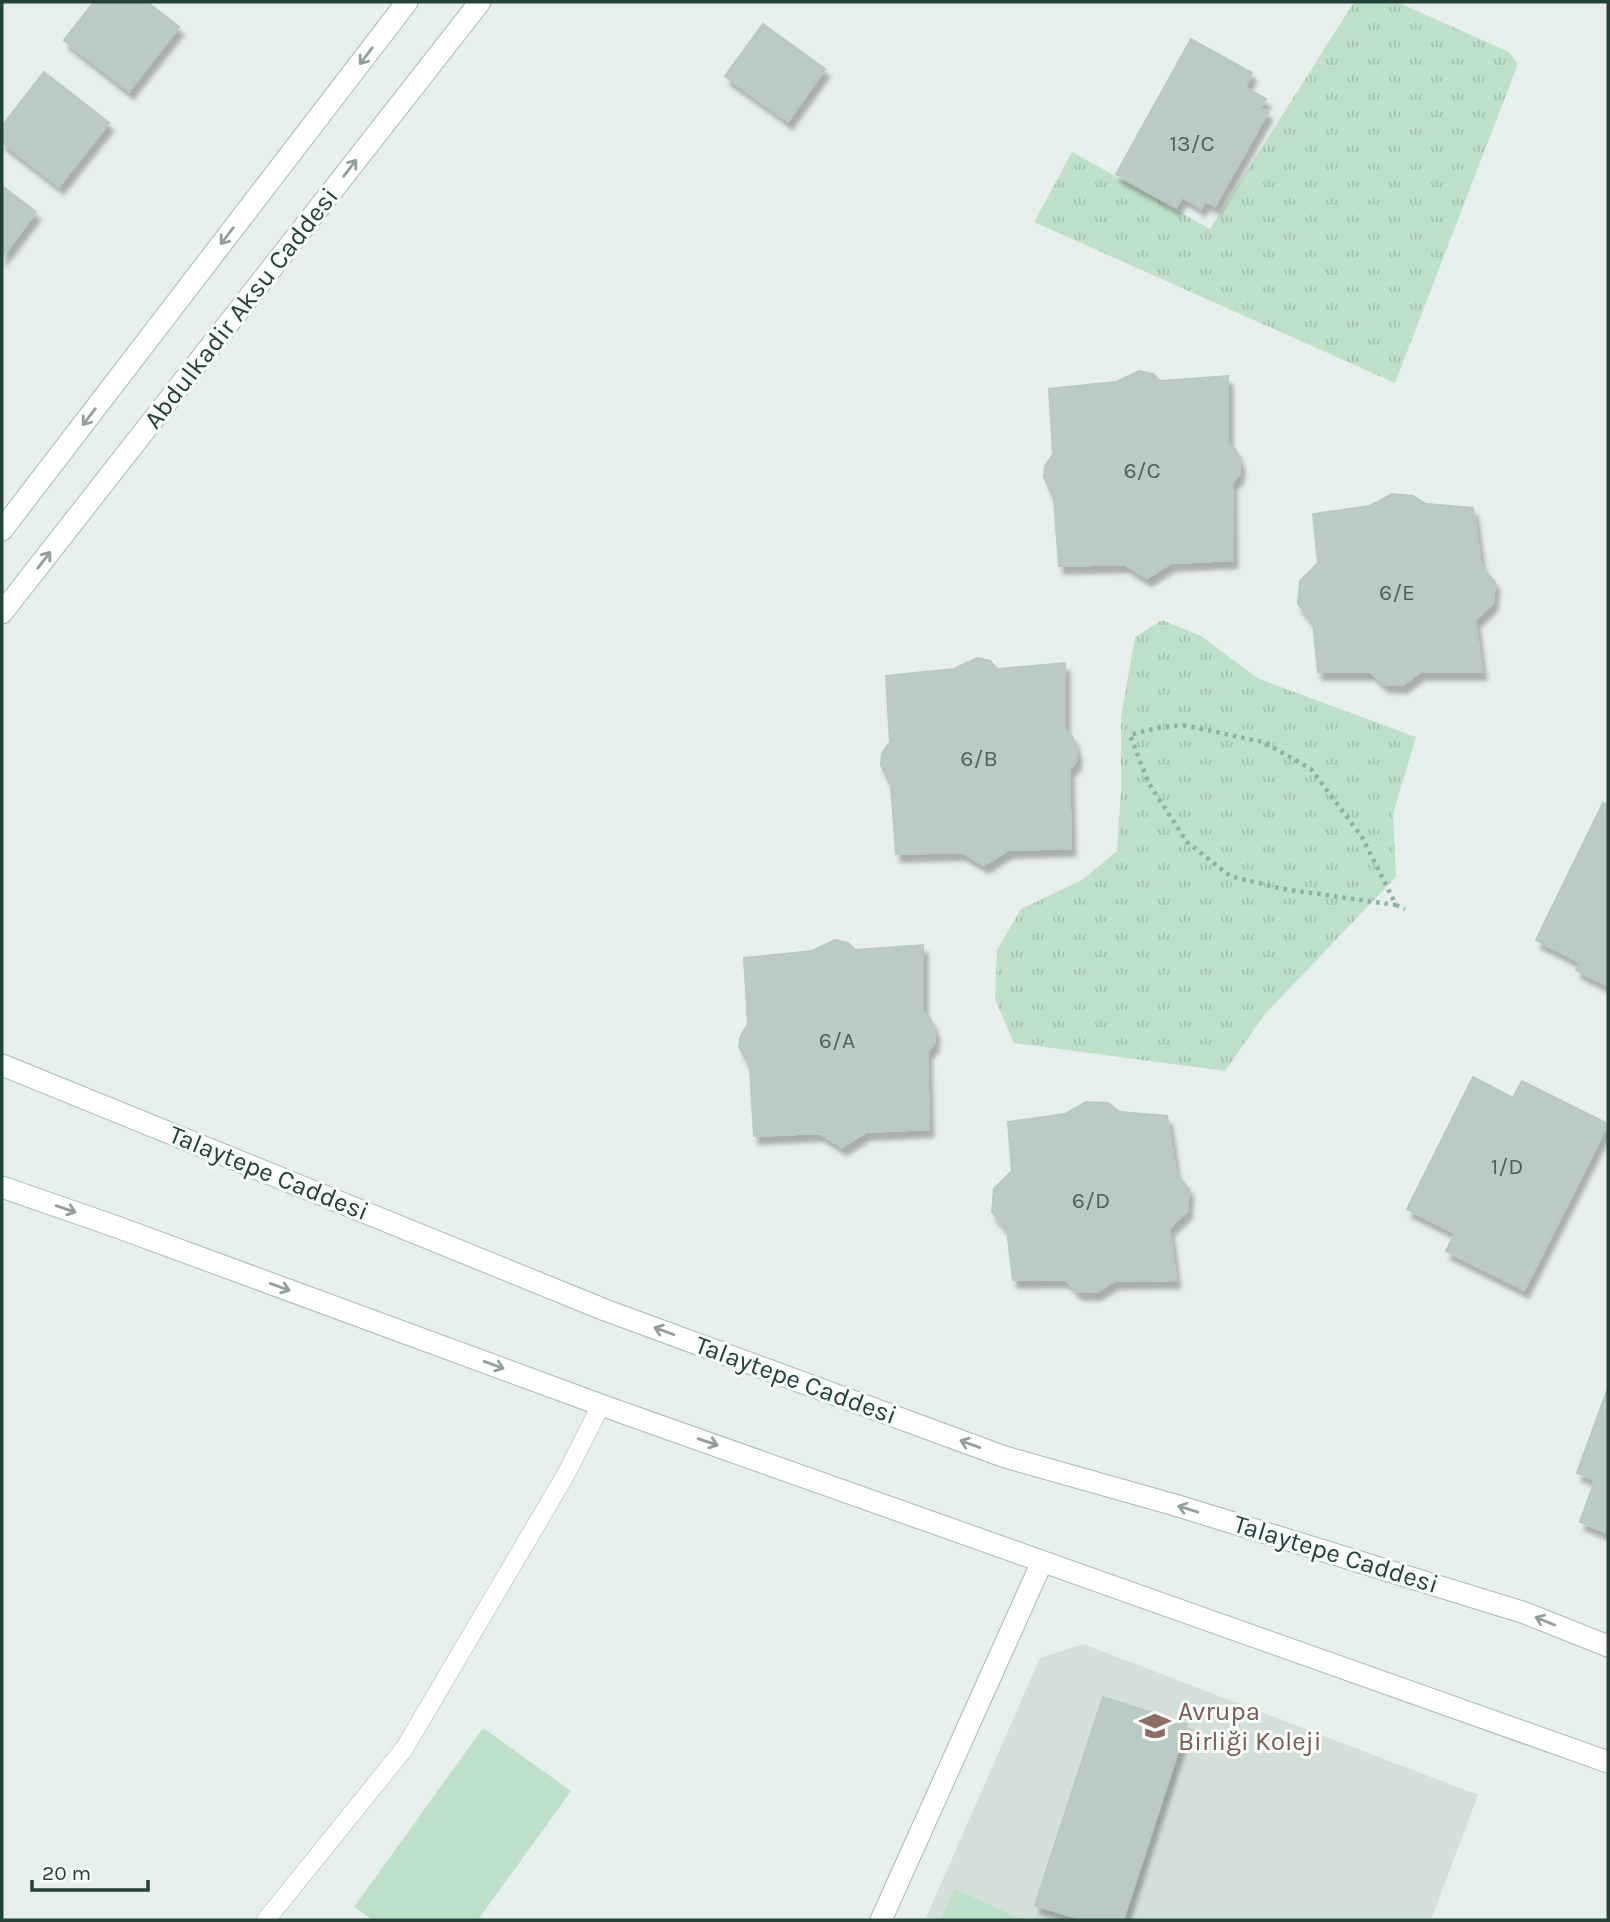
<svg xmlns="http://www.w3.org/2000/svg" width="1610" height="1922" font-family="Karla,sans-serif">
  <defs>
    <pattern id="grass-tufts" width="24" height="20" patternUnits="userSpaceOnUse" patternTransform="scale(1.75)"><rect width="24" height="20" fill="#bfe0c8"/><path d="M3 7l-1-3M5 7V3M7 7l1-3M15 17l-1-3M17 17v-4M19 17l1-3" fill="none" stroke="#a4c1ad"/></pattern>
    <filter id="shadow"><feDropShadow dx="4.5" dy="8" stdDeviation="2" flood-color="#0004"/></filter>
  </defs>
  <rect width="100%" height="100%" fill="#e6efeb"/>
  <path fill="#d4dfda" d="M1083,1644L1478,1795L1431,1920H925L1040,1658Z"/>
  <path fill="url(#grass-tufts)" d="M1354,2H1397L1509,52L1518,64L1395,383L1034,222L1072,152L1210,229Z
    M1162,620L1201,636L1259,679L1416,737L1393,814L1396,877L1265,1014L1225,1071L1014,1043L995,999L997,950L1021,909L1082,880L1117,851L1121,790V717L1135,637Z"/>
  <path fill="#bfe0c8" d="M483,1728L571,1791L478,1920H373L354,1907Z
    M954,1889L1024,1920H940Z"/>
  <path fill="#bbcac4" stroke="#b8c9c2" stroke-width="2" filter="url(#shadow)" d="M94,2H147L179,27L129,91L64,40Z
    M763,24L825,69L788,121L725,76Z
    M1191,39L1252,73L1245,87L1266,99L1260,108L1268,112L1215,206L1205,201L1201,208L1182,197L1176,207L1116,174Z
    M44,72L109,123L59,186L2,142V126Z
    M2,186L36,212L2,257Z
    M1139,371L1153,374L1160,381L1228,376V443L1235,449L1240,463L1239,475L1232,482L1233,560L1171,563L1147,578L1124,564L1059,566L1054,499L1044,477L1045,466L1053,454L1049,389L1116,382Z
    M1392,494L1413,496L1426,504L1473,508L1481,566L1495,582L1493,603L1475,620L1482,672H1420L1403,685L1384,684L1371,672H1318L1313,623L1298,604L1300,581L1318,563L1313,514L1370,506Z
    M977,658L990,661L997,669L1065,663V730L1072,736L1077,751L1076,762L1069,769L1071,848L1008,850L984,865L961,852L896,854L891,786L881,765L882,753L890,742L886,676L954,669Z
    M1603,803L1608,805V986L1576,970L1580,962L1536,940Z
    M835,940L848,943L855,950L923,945V1012L930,1018L935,1032L934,1044L927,1051L929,1129L866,1132L842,1147L819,1133L754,1136L750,1068L739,1046L741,1035L748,1024L744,958L812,951Z
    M1473,1077L1513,1098L1522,1081L1608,1124L1524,1290L1446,1251L1455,1233L1407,1209Z
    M1086,1102L1108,1103L1120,1112L1167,1116L1176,1174L1189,1189L1187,1211L1169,1228L1176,1280L1114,1281L1097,1292H1078L1065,1279L1013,1280L1007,1230L992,1212L994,1189L1012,1171L1008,1122L1065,1114Z
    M1608,1388V1533L1580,1522L1595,1480L1577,1473Z
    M1103,1697L1187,1724L1123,1920H1084L1035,1905Z"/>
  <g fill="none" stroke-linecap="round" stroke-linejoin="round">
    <defs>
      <path id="lane" d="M266,1920L404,1749L565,1476L601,1405"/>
      <path id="street" d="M881,1920L1042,1562"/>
      <path id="secondary" d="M2,530L407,2
        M2,613L480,2
        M2,1065L605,1310L1005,1457L1175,1505L1525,1613L1608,1646
        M2,1187L117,1227L601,1405L1608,1762"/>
    </defs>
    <use href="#lane" stroke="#a8b8b2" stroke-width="19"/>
    <use href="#street" stroke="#a8b8b2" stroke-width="23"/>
    <use href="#secondary" stroke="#a4bbb3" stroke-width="23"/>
    <path stroke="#86b3a5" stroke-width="4.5" stroke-dasharray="3.5 5" stroke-linecap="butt" d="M1183,725L1263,742L1311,769L1362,837L1396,905L1283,889L1230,876L1187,842L1148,782L1130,735L1156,728Z
      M1396,905L1405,909"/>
    <use href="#lane" stroke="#fff" stroke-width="18"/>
    <use href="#street" stroke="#fff" stroke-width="21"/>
    <use href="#secondary" stroke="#fff" stroke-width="21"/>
  </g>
  <defs><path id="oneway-shaft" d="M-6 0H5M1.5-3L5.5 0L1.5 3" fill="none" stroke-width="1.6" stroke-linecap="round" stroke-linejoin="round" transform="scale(1.75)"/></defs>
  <g stroke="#92a09c">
    <use href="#oneway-shaft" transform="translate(366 56) rotate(127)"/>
    <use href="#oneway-shaft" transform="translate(350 168) rotate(-52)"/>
    <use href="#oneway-shaft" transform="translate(227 236) rotate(127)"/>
    <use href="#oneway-shaft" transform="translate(89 417) rotate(127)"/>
    <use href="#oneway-shaft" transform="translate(44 560) rotate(-52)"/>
    <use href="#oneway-shaft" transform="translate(66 1209) rotate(19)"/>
    <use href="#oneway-shaft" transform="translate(280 1287) rotate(20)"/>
    <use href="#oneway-shaft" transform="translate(664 1331) rotate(-160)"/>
    <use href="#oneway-shaft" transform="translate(494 1365) rotate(20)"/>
    <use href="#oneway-shaft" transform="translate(708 1442) rotate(19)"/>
    <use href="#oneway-shaft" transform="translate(970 1444) rotate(-160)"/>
    <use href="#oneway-shaft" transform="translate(1188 1509) rotate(-163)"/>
    <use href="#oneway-shaft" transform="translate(1545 1621) rotate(-158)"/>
  </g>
  <defs>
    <symbol id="school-bare" viewBox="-9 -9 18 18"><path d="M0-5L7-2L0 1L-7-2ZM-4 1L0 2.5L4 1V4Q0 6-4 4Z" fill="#8d6e63" stroke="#f7fbf9" stroke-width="2.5" paint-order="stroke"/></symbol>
  </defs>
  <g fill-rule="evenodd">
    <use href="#school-bare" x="1133" y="1704" width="44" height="44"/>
  </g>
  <g text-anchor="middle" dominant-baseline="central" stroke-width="6" stroke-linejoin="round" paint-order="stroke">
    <g font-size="23" fill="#4a645c">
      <text x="1192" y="143">13/C</text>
      <text x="1142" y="470">6/C</text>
      <text x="1397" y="592">6/E</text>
      <text x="979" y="758">6/B</text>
      <text x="837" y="1040">6/A</text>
      <text x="1507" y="1166">1/D</text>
      <text x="1091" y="1200">6/D</text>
    </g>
    <g font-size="26" fill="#24423a" stroke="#f7fbf9">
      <text transform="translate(241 308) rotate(-52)">Abdulkadir Aksu Caddesi</text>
      <text transform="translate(269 1173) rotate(22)">Talaytepe Caddesi</text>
      <text transform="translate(796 1380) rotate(20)">Talaytepe Caddesi</text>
      <text transform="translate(1336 1554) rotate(17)">Talaytepe Caddesi</text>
    </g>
    <g font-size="26" fill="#785e54" stroke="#f7fbf9" text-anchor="start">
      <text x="1178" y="1711">Avrupa<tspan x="1178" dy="30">Birliği Koleji</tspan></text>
    </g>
  </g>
  <rect width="1610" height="1922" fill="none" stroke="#24423a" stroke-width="7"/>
  <path d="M32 1880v10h116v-10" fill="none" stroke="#24423a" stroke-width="3.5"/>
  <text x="42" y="1880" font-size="21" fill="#24423a" stroke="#f7fbf9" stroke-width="5" paint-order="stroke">20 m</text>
</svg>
